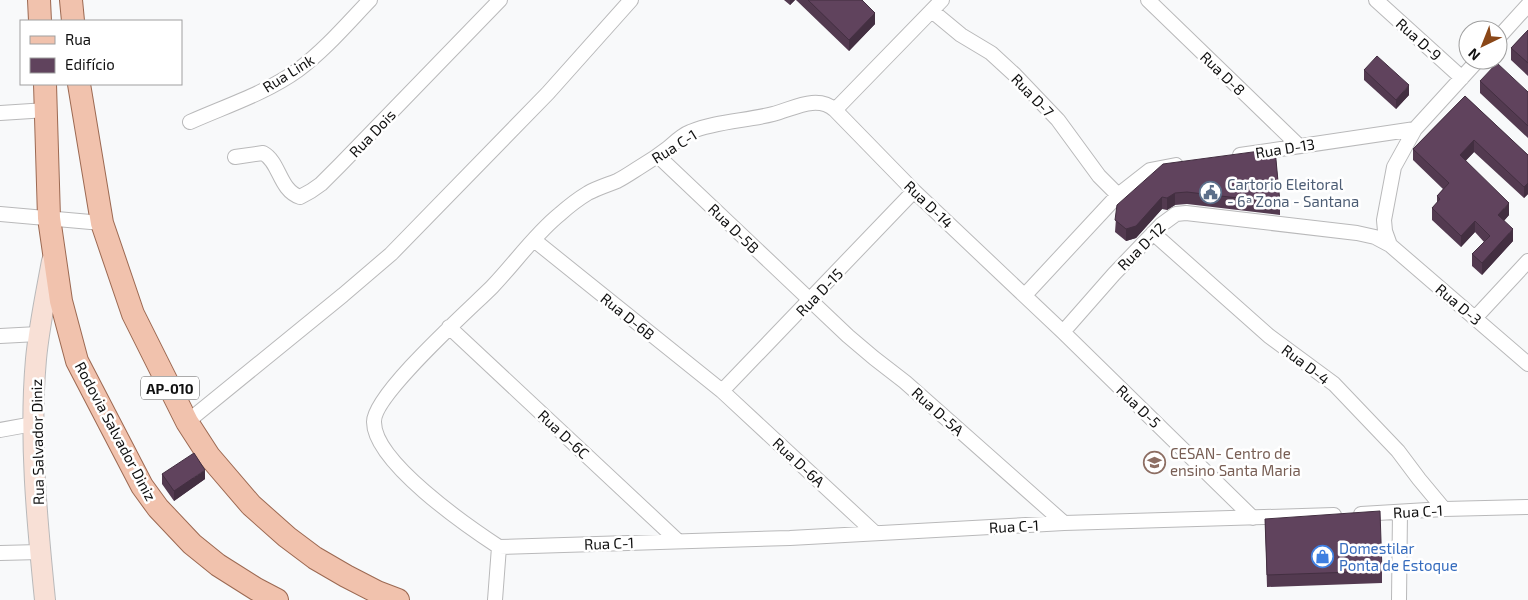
<svg xmlns="http://www.w3.org/2000/svg" width="1528" height="600" font-family="'Exo 2',sans-serif">
  <rect width="100%" height="100%" fill="#f8f9fa"/>
  <g fill="none" stroke-linecap="round" stroke-linejoin="round">
    <defs>
      <path id="street" d="M1148,0L1298,145
        M1376,0L1462,78
        M932,11L961,35L991,53L1015,75L1058,120L1099,176L1118,195
        M1498,38L1528,5
        M835,110L914,191L1063,332L1253,518
        M0,113L47,110
        M190,122C226,106 266,93 298,70C325,50 347,24 370,0
        M1240,155L1415,129L1478,60
        M658,156L848,336L874,358L905,382L1064,523
        M235,157L263,153C280,162 279,190 300,197L311,191L321,184L340,165L500,0
        M0,214L102,223
        M1153,233L1269,336L1334,384L1398,451L1419,479L1444,509
        M534,240L722,391L875,533
        M1390,245L1385,231L1384,220L1394,167L1415,129
        M1025,295L1118,195L1150,170L1176,165
        M1476,317L1528,261
        M449,327L678,541
        M1063,332L1114,274L1161,225L1176,214L1186,213L1357,233L1375,237L1390,245L1528,364
        M0,336L38,334
        M722,391L914,191
        M187,422L343,295L391,254L548,93L631,0
        M0,430L33,424
        M1361,514L1444,509L1528,507
        M499,547C467,526 374,462 374,422C373,395 470,309 492,287C515,263 535,234 560,214C569,206 578,199 588,193C597,188 607,185 617,181C625,177 632,172 640,167C650,161 659,155 668,148C675,142 682,135 690,132C716,121 746,121 773,114C793,109 817,94 835,110L942,0
        M0,553L40,552
        M495,600L499,547L790,538L1064,523L1334,515
        M1399,600L1400,512"/>
      <path id="secondary" d="M45,600C37,521 29,438 36,359C39,327 46,294 52,261"/>
      <path id="primary" d="M39,0L40,21
        M71,0L73,21
        M45,84L49,218L61,301L77,361L142,486L158,508L192,544L218,565L256,589L277,600
        M79,84L102,223L133,314L187,422L209,456L251,505L287,537L315,558L346,576L377,592L398,600"/>
    </defs>
    <use href="#street" stroke="#b9b9ba" stroke-width="16"/>
    <use href="#secondary" stroke="#b9b9ba" stroke-width="22"/>
    <use href="#primary" stroke="#9c6952" stroke-width="24"/>
    <use href="#street" stroke="#fff" stroke-width="14"/>
    <use href="#secondary" stroke="#f8e0d6" stroke-width="20"/>
    <use href="#primary" stroke="#f1c2ad" stroke-width="22"/>
  </g>
  <path fill="#533a50" d="M784,0H795L790,5Z
    M796,0H862L875,24L849,51Z
    M1528,30V76L1511,60V48Z
    M1364,70L1409,95L1396,109L1364,80Z
    M1480,81L1528,92V138L1480,93Z
    M1465,96L1528,155V194L1524,198L1474,152L1465,161L1509,215L1504,221L1513,241L1482,275L1472,266V254L1484,242L1475,232L1461,247L1432,220V208L1437,203V196L1443,189L1413,160V149Z
    M1275,149L1280,203V215L1187,204L1175,205L1167,210L1162,209L1136,238L1126,241L1115,232L1117,205Z
    M162,474L205,479L174,501L162,484Z
    M1265,519L1382,571V583L1267,587Z"/>
  <path fill="#432f41" d="M790,0H795L790,5Z
    M875,13V24L849,51V40Z
    M1409,85V95L1396,109V100Z
    M1474,140V152L1460,167V155Z
    M1528,183V194L1524,198V187Z
    M1175,193V205L1167,210V198Z
    M1162,197V209L1136,238L1126,241V229Z
    M1509,203V215L1498,227V215Z
    M1475,221V232L1461,247V236Z
    M1513,229V241L1482,275V263Z
    M205,470V479L174,501V491Z"/>
  <path fill="#60435d" stroke="#432f41" d="M808,0H862L875,13L849,40Z
    M1528,30V63L1511,48Z
    M1377,56L1409,85L1396,100L1364,70Z
    M1497,63L1528,92V126L1480,81Z
    M1465,96L1528,155V183L1524,187L1474,140L1460,155L1509,203L1498,215L1513,229L1482,263L1472,254L1490,236L1475,221L1461,236L1432,208L1440,199L1437,196L1449,183L1413,149Z
    M1275,149L1280,203L1187,192L1175,193L1167,198L1162,197L1136,226L1126,229L1115,220L1117,205L1163,164Z
    M194,453L205,470L174,491L162,474Z
    M1380,511L1382,571L1267,575L1265,519Z"/>
  <defs>
    <symbol id="civic-ring" viewBox="-11 -11 22 22"><circle r="9.5" fill="#fff" stroke="#5c6f8a" stroke-width="1.5"/><path d="M-.6-6.5H3V-4.5H.6V-3L4-1V1h2V6H-6V1h2V-1L-.6-3ZM-1.2 2.5V6h2.4V2.5Z" fill="#5c6f8a"/></symbol>
    <symbol id="school-ring" viewBox="-11 -11 22 22"><circle r="9.5" fill="#fff" stroke="#8d6e63" stroke-width="1.5"/><path d="M0-5L7-2L0 1L-7-2ZM-4 1L0 2.5L4 1V4Q0 6-4 4Z" fill="#8d6e63"/></symbol>
    <symbol id="shop-ring" viewBox="-11 -11 22 22"><circle r="9.5" fill="#fff" stroke="#3f7fe0" stroke-width="1.5"/><path d="M-5-2.5h2.3a2.7 3.5 0 0 1 5.4 0H5L5.5 6h-11ZM-1.5-2.5h3a1.5 2.3 0 0 0-3 0Z" fill="#3f7fe0"/></symbol>
  </defs>
  <g fill-rule="evenodd">
    <use href="#civic-ring" x="1198" y="180" width="25" height="25"/>
    <use href="#school-ring" x="1142" y="450" width="25" height="25"/>
    <use href="#shop-ring" x="1310" y="544" width="25" height="25"/>
  </g>
  <g text-anchor="middle" dominant-baseline="central" stroke-width="5" stroke-linejoin="round" paint-order="stroke">
    <rect fill="#fff" stroke="#585858" stroke-width="1" x="141" y="376.5" width="58" height="23" rx="4"/>
    <g font-size="14" font-weight="bold" fill="#101010">
      <text x="170" y="388">AP-010</text>
    </g>
    <g font-size="15" fill="#101010" stroke="#fff">
      <text transform="translate(1419 39) rotate(42)">Rua D-9</text>
      <text transform="translate(288 73) rotate(-32)">Rua Link</text>
      <text transform="translate(1223 73) rotate(44)">Rua D-8</text>
      <text transform="translate(1033 95) rotate(46)">Rua D-7</text>
      <text transform="translate(372 133) rotate(-46)">Rua Dois</text>
      <text transform="translate(674 146) rotate(-32)">Rua C-1</text>
      <text transform="translate(1285 148) rotate(-9)">Rua D-13</text>
      <text transform="translate(929 204) rotate(44)">Rua D-14</text>
      <text transform="translate(734 228) rotate(44)">Rua D-5B</text>
      <text transform="translate(1141 246) rotate(-45)">Rua D-12</text>
      <text transform="translate(819 292) rotate(-46)">Rua D-15</text>
      <text transform="translate(1459 304) rotate(40)">Rua D-3</text>
      <text transform="translate(628 316) rotate(39)">Rua D-6B</text>
      <text transform="translate(1306 364) rotate(37)">Rua D-4</text>
      <text transform="translate(1139 406) rotate(44)">Rua D-5</text>
      <text transform="translate(938 411) rotate(42)">Rua D-5A</text>
      <text transform="translate(116 431) rotate(62)">Rodovia Salvador Diniz</text>
      <text transform="translate(564 434) rotate(43)">Rua D-6C</text>
      <text transform="translate(37 442) rotate(-91)">Rua Salvador Diniz</text>
      <text transform="translate(799 462) rotate(43)">Rua D-6A</text>
      <text transform="translate(1418 511) rotate(-3)">Rua C-1</text>
      <text transform="translate(1014 526) rotate(-3)">Rua C-1</text>
      <text transform="translate(609 543) rotate(-2)">Rua C-1</text>
    </g>
    <g font-size="15" fill="#4e5e75" stroke="#fff" text-anchor="start">
      <text x="1227" y="184">Cartorio Eleitoral<tspan x="1227" dy="17">- 6ª Zona - Santana</tspan></text>
    </g>
    <g font-size="15" fill="#785e54" stroke="#fff" text-anchor="start">
      <text x="1170" y="453">CESAN- Centro de<tspan x="1170" dy="17">ensino Santa Maria</tspan></text>
    </g>
    <g font-size="15" fill="#366cbe" stroke="#fff" text-anchor="start">
      <text x="1339" y="548">Domestilar<tspan x="1339" dy="17">Ponta de Estoque</tspan></text>
    </g>
  </g>
  <rect x="20" y="20" width="162" height="65" fill="#ffffff" stroke="#9f9f9f"/>
  <rect x="30" y="36" width="25" height="8" fill="#f1c2ad" stroke="#9f9f9f"/>
  <text x="65" y="45" font-size="15" fill="#101010">Rua</text>
  <rect x="30" y="58" width="25" height="15" fill="#60435d" stroke="#9f9f9f"/>
  <text x="65" y="70" font-size="15" fill="#101010">Edifício</text>
  <g transform="translate(1483 45) rotate(223)"><circle r="24" fill="#ffffff" stroke="#9f9f9f"/>
  <path d="M0-4L9 19L0 12L-9 19Z" fill="#8a4718"/>
  <text y="-8" font-size="14" font-weight="bold" text-anchor="middle" fill="#101010">N</text>
  </g>
</svg>
